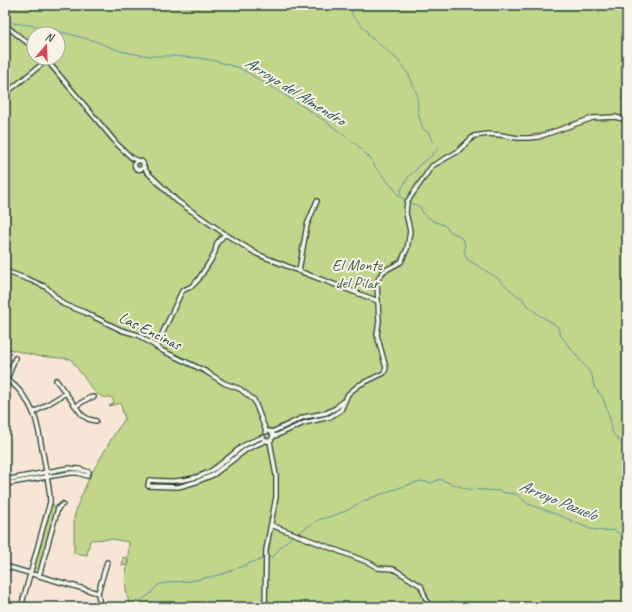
<svg xmlns="http://www.w3.org/2000/svg" width="632" height="612" font-family="Caveat,sans-serif">
  <rect width="100%" height="100%" fill="#f7e5d5"/>
  <filter id="ink" filterUnits="userSpaceOnUse"><feTurbulence type="fractalNoise" baseFrequency=".025" numOctaves="2"/><feDisplacementMap in="SourceGraphic" scale="8" xChannelSelector="R" yChannelSelector="G"/><feConvolveMatrix kernelMatrix="1 2 1 2 8 2 1 2 1" color-interpolation-filters="sRGB"/></filter>
  <g filter="url(#ink)">
    <path fill="#c1d58b" stroke="#708960" fill-rule="evenodd" d="M5,5H627V607H130C127,596 124,583 126,572C127,567 128,563 128,559L127,566L122,565L123,557L128,558L129,542L111,539L90,540L87,555L74,553V518L78,504L90,476L115,433L125,419L122,410L121,403L109,406L114,403L113,399L110,397C97,400 90,386 84,377C79,371 75,365 71,359L37,356L5,348ZM34,34H58V58H34Z
      M51,503L53,504L56,510L38,573L37,574L33,573V571Z"/>
    <g fill="none" stroke-linecap="round" stroke-linejoin="round">
      <path stroke="#5f93a2" stroke-width="1" d="M348,5L352,10V15L367,31L368,35L397,59L409,75L417,94L418,113L423,129L429,133L432,141L439,148L429,158L420,164L417,169L408,177L401,190L400,195
        M5,20L13,23L37,26L92,40L120,51L135,54L150,56H171L200,58L215,61L240,68L301,105L328,123L357,145L372,160L375,167L395,190L397,194L405,200
        M624,74L627,77
        M410,203L419,206L421,208L422,212L428,217L433,221L444,225L451,232L458,235L464,241L465,247L464,250L466,257L468,260L496,277L515,294L522,298L526,304L539,315L546,319L557,326L561,336L592,375L594,387L603,398L610,419L611,429L614,435L626,448L627,456
        M298,533L320,519L329,517L346,511L361,502L392,490L421,481L432,483L439,479L467,489L500,491L505,493L516,494L528,504L556,514L590,529L604,531L613,530L622,535L627,542
        M269,557L273,558C278,548 285,543 293,536
        M132,604L142,600L150,594L158,585L170,582L191,581L223,574L250,563L263,559"/>
      <defs>
        <path id="minor" d="M5,26L10,29L34,48
          M45,58L117,144L132,158L138,161
          M5,94L47,60
          M134.5 165a4.5 4.5 0 1 1 9 0a4.5 4.5 0 1 1-9 0Z
          M143,165L147,172L177,201L225,234L257,254L299,271L378,301
          M5,271L30,280L46,287L63,304L84,312L121,330L138,335L163,351L205,371L224,383L240,389L254,400L266,431
          M299,271L307,225L317,201
          M156,347L182,291L192,286L198,280L211,260L215,252L217,243L225,234
          M5,379C17,384 29,402 34,414C39,428 41,444 44,459C46,473 50,488 50,502L21,607
          M7,380L15,358
          M56,380L82,415L88,419L96,421
          M76,406L89,398L94,397
          M33,413L66,393
          M272,432L304,417L326,413L336,408L343,401
          M263,437C256,440 249,442 243,446C232,454 221,465 209,472C189,482 170,482 149,480L148,486L178,487L196,482L213,475L247,449L265,441
          M273,437L304,423L330,417L335,414L341,410L348,394L359,385L384,373L386,368L377,335L379,321L377,284L379,277L384,271L401,262L407,249L410,231L406,213L407,202L432,166L457,152L474,136L488,134L501,135L518,138H528L538,137L593,118L615,117L627,120
          M264,439L267,441H270
          M5,480L68,468L79,469L89,472L87,476L78,473H70L5,484
          M271,525L370,563L378,568L393,569L397,571L421,586L429,607
          M5,566L98,593
          M39,576L58,508L63,504
          M100,607L98,593L107,562
          M265,607L266,550L276,497V476L270,441L272,439L273,434L270,431L265,432"/>
      </defs>
      <use href="#minor" stroke="#1f3d34" stroke-width="6"/>
      <use href="#minor" stroke="#f7f3e8" stroke-width="3.5"/>
    </g>
  </g>
  <g text-anchor="middle" dominant-baseline="central" stroke-width="4" stroke-linejoin="round" paint-order="stroke">
    <g font-size="16" fill="#3f5b45" stroke="#f7f3e8">
      <text x="357" y="265">El Monte<tspan x="357" dy="18">del Pilar</tspan></text>
    </g>
    <g font-size="16" fill="#1f3d34" stroke="#f7f3e8">
      <text transform="translate(150 331) rotate(26)">Las Encinas</text>
    </g>
    <g font-size="17" font-style="italic" fill="#345a59" stroke="#f7f3e8">
      <text transform="translate(295 91) rotate(32)">Arroyo del Almendro</text>
      <text transform="translate(558 500) rotate(22)">Arroyo Pozuelo</text>
    </g>
  </g>
  <rect width="632" height="612" fill="none" stroke="#f7f3e8" stroke-width="20"/>
  <rect x="10" y="10" width="612" height="592" fill="none" stroke="#1f3d34" stroke-width="1.5" filter="url(#ink)"/>
  <g transform="translate(46 46) rotate(19)"><circle r="19" fill="#f7f3e8" stroke="#a1aaa0"/>
  <path d="M0-3L7 15L0 10L-7 15Z" fill="#d1495b"/>
  <text y="-6" font-size="11" font-weight="bold" text-anchor="middle" fill="#1f3d34">N</text>
  </g>
</svg>
